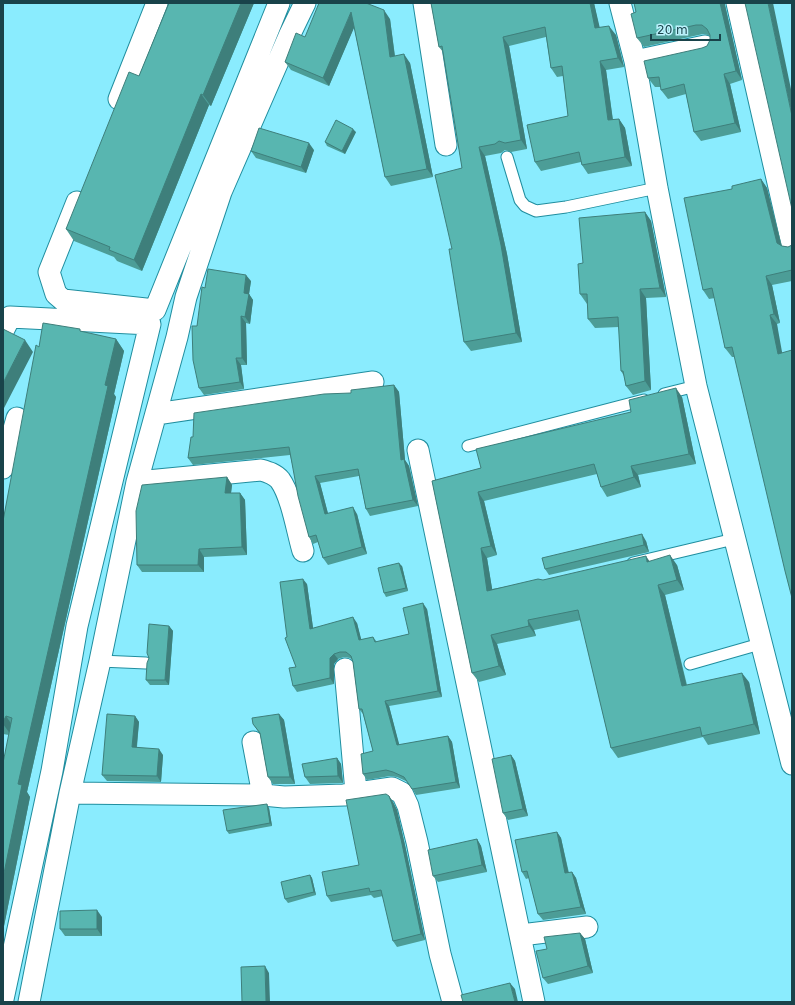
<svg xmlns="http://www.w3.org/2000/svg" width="795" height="1005" font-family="'DejaVu Sans',sans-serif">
  <rect width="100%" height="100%" fill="#8aecfe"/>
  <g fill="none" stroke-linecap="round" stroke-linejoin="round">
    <defs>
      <path id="service" d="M507,157L520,200L525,206L536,211L566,207L657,188
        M664,394L696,386
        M468,446L644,400
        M633,563L734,539
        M100,661L146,663
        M690,664L760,644"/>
      <path id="minor" d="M424,3L446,145
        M620,3L635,61L657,188L696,386L792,764
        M737,3L792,244
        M635,61L705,46
        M119,99L157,3
        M77,202L49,272L56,294L63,300L155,310L279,3
        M3,331L10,317L150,324L77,626L52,771L3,999
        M156,414L373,382
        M418,450L534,1002
        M3,468L17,418
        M137,482L261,470C268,472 275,474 280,480C292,497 297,531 303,551
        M345,669L356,792
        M253,742L263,795
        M70,793L263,795L284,797L344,795L392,788L402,793L408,806L417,842L440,954L453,1002
        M521,935L587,927
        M29,1002L70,793L100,661L137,482L177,337L186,297L221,192L290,34L305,3"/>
    </defs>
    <use href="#service" stroke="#208e9f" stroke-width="13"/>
    <use href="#minor" stroke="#208e9f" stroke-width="23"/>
    <use href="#service" stroke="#fff" stroke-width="11"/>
    <use href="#minor" stroke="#fff" stroke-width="21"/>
  </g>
  <path fill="#4c9d97" d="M169,3H254L211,106L209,105L142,271L117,261L114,257L74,241L66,229L139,76Z
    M431,3H594L599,27L616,35L624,67L606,70L613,120L619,119L625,128L632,166L588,174L582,165L581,162L541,171L535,162L568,116L563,76L557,77L551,68L546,37L509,46L527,149L511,152L505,150L501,153L485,156L507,254L522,342L471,351L464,342L452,249L462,168L443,52L439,47Z
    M634,3H725V5L742,80L730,84L741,132L701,141L694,132L686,94L668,99L661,90V87H655L648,78L707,46L710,40V36L708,35L703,34L644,47L637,38L636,12Z
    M390,19L395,56L410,63L433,177L391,186L385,177L354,27L329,86L291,70L285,62L305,37Z
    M356,132L345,154L327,146L325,142Z
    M314,150L306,173L256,158L251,151Z
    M761,179L767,188L782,246L788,247L792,245V281L772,285L780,323L777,324L792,598L735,357H732L725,348L715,298L709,299L703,290L732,189Z
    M645,212L651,221L666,297L646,298L651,390L633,395L626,386L624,376L621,371L619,327L595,328L588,319V303L587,304L580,294L583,263Z
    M251,281L249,294L253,300L250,324L246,323L247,365H241L244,389L204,395L199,388L197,326L205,288Z
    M82,332L116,339L124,351L114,394L116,397L27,792L30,797L3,931L9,735L3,734V521L39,347Z
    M394,385L399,392L405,460L409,466L418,506L370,516L366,509L359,476L320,483L328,514H357L367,554L328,565L323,558L318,542L313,544L309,537L290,455L193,465L188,458L193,437L351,393Z
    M682,397L696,464L638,475L641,487L607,497L601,487L597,474L484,501L497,555L487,558L492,589L650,561L677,565L684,590L665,595L687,685L749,682L760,734L708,745L703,737L618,758L611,748L581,620L534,630L536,636L497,644L506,675L479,682L472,673L432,481L481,468L631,412Z
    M227,477L232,485L231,493H240L245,500L247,555L204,557V572H142L137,565Z
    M646,541L649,552L549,575L545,569Z
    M402,566L408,591L386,597L384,593Z
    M307,584L313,628L357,623L361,640L373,637L377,642L409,634L427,609L442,697L389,706L399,745L448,736L452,742L460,788L416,795L408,782L397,777L390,776L367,780L363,774L373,751L363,714L359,709L353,662L352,660L350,658L344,657L338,659L334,664V684L297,692L293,686L296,667L287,637Z
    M169,626L173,631L169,685H150L146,680Z
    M279,714L284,720L295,784H273L268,777L260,734L253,724Z
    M135,716L139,722L137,747L163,755L161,782L107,781L102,775Z
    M511,755L515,761L528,816L508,820L503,813Z
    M337,758L341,764L343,783L310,784L305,777Z
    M389,796L393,802L397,810L405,845L425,940L397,947L393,941L383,896L374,898L371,895L331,902L327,896L359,865Z
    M269,808L272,826L229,834L227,831Z
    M557,832L561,838L569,873L572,872L576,878L586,914L543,920L538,914L529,878L526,879L522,872Z
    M477,839L481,846L487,872L438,882L433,876Z
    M310,875L312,878L316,895L288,903L285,899Z
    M102,917V936H65L60,929Z
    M580,933L585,939L593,973L548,984L543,978L547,949Z"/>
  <path fill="#3e7f7b" d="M241,3H254L211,106L203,95Z
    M590,3H594L602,37L595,28Z
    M720,3H725V5L742,80L736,71Z
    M768,3H773L792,94V116Z
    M384,10L390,19L396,66L390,57Z
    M351,12L357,21L329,86L323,78Z
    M609,26L616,35L624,67L618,58Z
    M503,37L509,46L527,149L521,140Z
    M404,54L410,63L433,177L427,169Z
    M600,61L606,70L614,129L608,120Z
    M724,74L730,84L741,132L735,123Z
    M201,94L209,105L142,271L134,260Z
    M619,119L625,128L632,166L625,157Z
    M353,129L356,132L345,154L342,151Z
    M309,143L314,150L306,173L301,167Z
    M479,147L485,156L507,254L522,342L516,333Z
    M761,179L767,188L783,252L777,243Z
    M645,212L651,221L666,297L660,288Z
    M246,275L251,281L249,294L253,300L250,324L245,317L244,293Z
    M766,276L772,285L780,323L774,314Z
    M640,289L646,298L651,390L645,381Z
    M770,315L777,324L784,363L778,354Z
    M241,316L246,323L247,365L242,358Z
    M116,339L124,351L114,394L116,397L27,792L30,797L3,931V878L18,784L105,385Z
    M25,340L33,352L3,410V383Z
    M236,358L241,365L244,389L240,382Z
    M394,385L399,392L405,460L409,466L418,506L413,500L401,460Z
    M676,388L682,397L696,464L689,454Z
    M631,466L638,475L641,487L634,477Z
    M315,476L320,483L330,521L325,514Z
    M227,477L232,485L230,501L225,493Z
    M478,492L484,501L497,555L491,546Z
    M240,493L245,500L247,555L242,547Z
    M353,507L357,514L367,554L362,547Z
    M642,534L646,541L649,552L644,545Z
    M481,548L487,558L494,600L487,591Z
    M199,549L204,557V572L198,565Z
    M670,555L677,565L684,590L677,580Z
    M646,556L652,565L647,562Z
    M399,563L402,566L408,591L406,588Z
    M303,579L307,584L314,635L310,629Z
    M658,585L665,595L689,696L682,686Z
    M423,603L427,609L442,697L438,691Z
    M353,617L357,623L363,646L359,640Z
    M528,620L534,630L536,636L529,626Z
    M169,626L173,631L169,685L165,680Z
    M491,635L497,644L506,675L499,666Z
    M334,654L338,659L334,664V684L330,678V658Z
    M742,673L749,682L760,734L754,724Z
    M385,701L389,706L401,751L397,745Z
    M279,714L284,720L295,784L290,777Z
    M6,716L14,728L11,735L3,724V722Z
    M135,716L139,722L136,753L132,747Z
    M448,736L452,742L460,788L456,782Z
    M159,749L163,755L161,782L157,776Z
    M511,755L515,761L528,816L523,809Z
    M337,758L341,764L343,783L338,776Z
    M389,796L393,802L397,810L405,845L425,940L421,934Z
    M267,804L269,808L272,826L270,823Z
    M557,832L561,838L570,880L565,873Z
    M477,839L481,846L487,872L482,865Z
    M572,872L576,878L586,914L581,907Z
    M310,875L312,878L316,895L314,892Z
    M97,910L102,917V936L97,929Z
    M580,933L585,939L593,973L588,966Z
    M265,966L269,973L270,1002H266Z
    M510,983L515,989L518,1002H515Z"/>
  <path fill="#58b6b0" stroke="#3e7f7b" d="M169,3H241L203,95L201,94L134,260L109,250L110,247L66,229L129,72L139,76Z
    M319,3H366L384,10L390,57L404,54L427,169L385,177L351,12L323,78L285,62L296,33L305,37Z
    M431,3H590L595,28L609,26L617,54L618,58L600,61L608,120L619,119L625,157L582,165L579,152L535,162L527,125L568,116L562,66L551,68L545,27L503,37L521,140L505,143L499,141L495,144L479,147L501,245L516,333L464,342L449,249H452L435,175L462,168L442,46L439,47Z
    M634,3H720L736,71L724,74L735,123L694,132L684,84L661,90L659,77L648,78L644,61L702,48L707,46L710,40V35L707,29L702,25H696L637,38L631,14L636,12Z
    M745,3H768L792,116V209Z
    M336,120L353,129L342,151L325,142Z
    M259,128L309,143L301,167L251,151Z
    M761,179L777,243L782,246L788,247L792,245V270L766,276L774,314L770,315L778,354L792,350V598L785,571L732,347L725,348L712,288L703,290L684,198L732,189V186Z
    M645,212L660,288L640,289L645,381L626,386L623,371H621L618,317L588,319L587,294H580L578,264L583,263L579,218Z
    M208,269L246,275L244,293L249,294L245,317L241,316L242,358H236L240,382L199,388L193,360L192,326H197L202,287L205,288Z
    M43,323L80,329V331L116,339L105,385L108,386L18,784L22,785L3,878V763L12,718L6,716L3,722V521L36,345L39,347Z
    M3,329L25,340L3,383Z
    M394,385L401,460L404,459L413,500L366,509L358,469L315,476L325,514L353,507L362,547L323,558L316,535L309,537L298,496L289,447L188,458L191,437H193L194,413L324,394L351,393V390Z
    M676,388L689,454L631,466L634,477L601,487L594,464L478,492L491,546L481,548L487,591L538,579L543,580L646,556L647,562L670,555L677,580L658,585L682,686L742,673L754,724L702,736L700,727L611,748L578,610L528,620L529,626L491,635L499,666L472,673L432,481L481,468L476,449L631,412L629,400Z
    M227,477L225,493H240L242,547L199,549L198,565H137L136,511L142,485Z
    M642,534L644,545L545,569L542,558Z
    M399,563L406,588L384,593L378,568Z
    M303,579L310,629L353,617L359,640L373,637L375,642L409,634L403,608L423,603L438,691L385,701L397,745L448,736L456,782L412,789L404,777L393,772L386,770L363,774L361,754L373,751L362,709H359L353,662L351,656L346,652H340L334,654L330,658V678L293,686L289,668L296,667L285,638L287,637L280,582Z
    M149,624L169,626L165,680H146L147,663L149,658L147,653Z
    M107,714L135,716L132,747L159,749L157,776L102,775Z
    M279,714L290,777H268L260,733L253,724L252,718Z
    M511,755L523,809L503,813L492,759Z
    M337,758L338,776L305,777L302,764Z
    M386,794L389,796L392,804L401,839L421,934L393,941L381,890L370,892L369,888L327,896L322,872L359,865L346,800Z
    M267,804L270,823L227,831L223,810Z
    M557,832L565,873L572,872L581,907L538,914L527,871L522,872L515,840Z
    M477,839L482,865L433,876L428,850Z
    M310,875L314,892L285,899L281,882Z
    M97,910V929H60V911Z
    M580,933L588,966L543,978L536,951L547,949L544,937Z
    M265,966L266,1002H242L241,967Z
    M510,983L515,1002H463L461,995Z"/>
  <rect width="795" height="1005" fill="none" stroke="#19434a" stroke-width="8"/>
  <path d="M651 34v6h69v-6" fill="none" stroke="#19434a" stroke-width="2"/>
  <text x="657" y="34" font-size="12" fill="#19434a" stroke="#bcf3fd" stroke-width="3" paint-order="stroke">20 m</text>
</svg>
